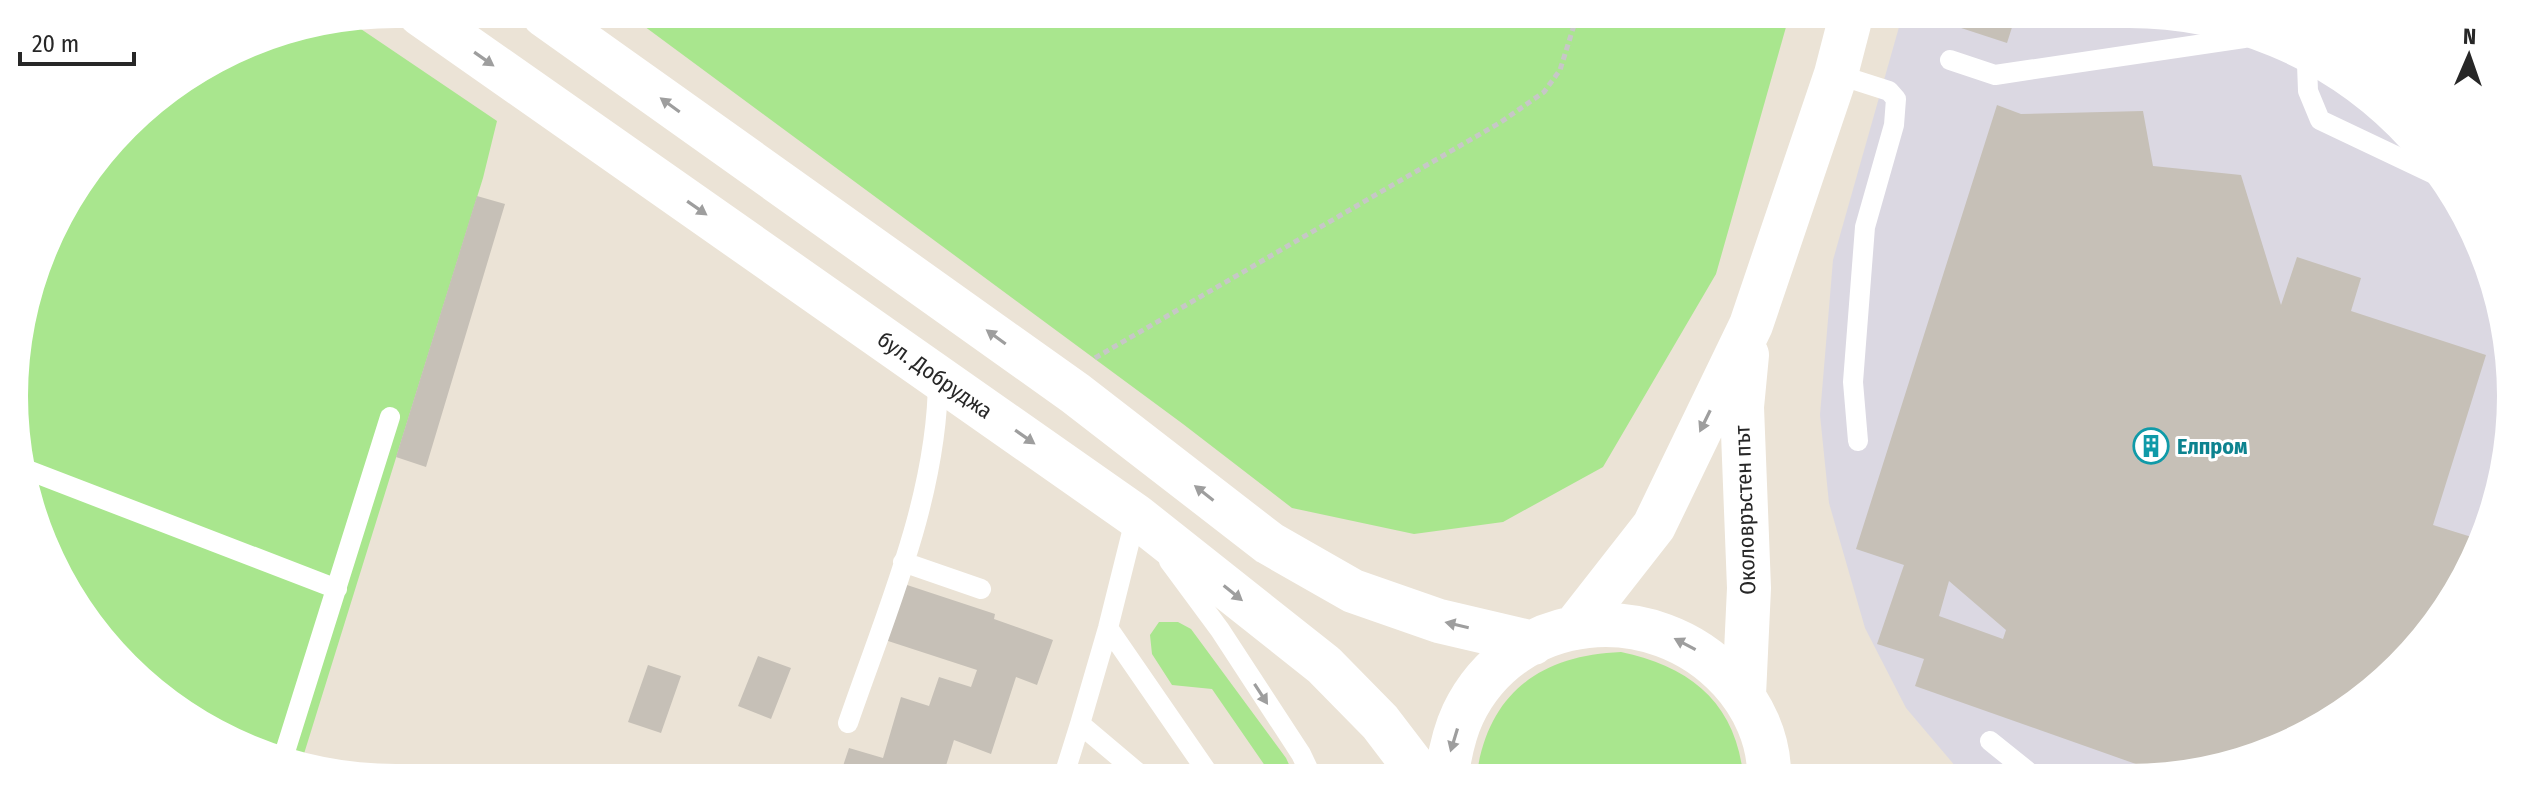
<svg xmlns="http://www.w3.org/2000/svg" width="2525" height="792" font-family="'Fira Sans Condensed',sans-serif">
  <rect width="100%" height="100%" fill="#ebe3d6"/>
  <path fill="#dbd8e2" d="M1901,20L2204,21L2342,79L2447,184L2504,322V471L2460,587L2381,683L2298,739L2179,775L1962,774L1906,708L1865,628L1829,503L1820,415L1833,260Z"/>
  <path fill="#a9e68e" d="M629,15L1788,20L1716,274L1603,467L1503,522L1414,534L1292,508L1183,424Z
    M352,23L497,121L483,178L303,757L339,771H321L184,714L93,628L27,495L17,347L54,227L144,109L250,43Z
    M1159,622H1178L1191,629L1286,758L1293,773H1270L1212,689L1172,685L1152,654L1150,635Z
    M1621,652C1689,666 1735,702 1743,774L1477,773C1489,692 1542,655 1621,652Z"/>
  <path fill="#c6c0b7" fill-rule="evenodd" d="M1957,20L2014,21L2007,43L1955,26Z
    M1997,105L2021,114L2143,111L2153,166L2241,175L2281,305L2297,257L2361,278L2351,311L2486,355L2433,525L2478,539L2460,587L2381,683L2298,739L2179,775H2167L1915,686L1924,659L1877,644L1904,565L1856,549ZM1949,581L2006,630L2003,639L1939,616Z
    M477,196L505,204L426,467L396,457Z
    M904,584L995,614L994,619L1053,640L1037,685L1016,677L991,754L954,740L944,772H841L849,748L883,758L901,697L929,706L939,677L971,687L977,670L885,640Z
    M758,656L791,668L771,719L738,706Z
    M648,665L681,676L661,733L628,722Z"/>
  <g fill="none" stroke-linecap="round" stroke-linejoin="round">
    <path stroke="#c7c7c7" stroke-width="5" stroke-dasharray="6 4" stroke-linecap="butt" d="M1095,358L1501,122L1544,92L1560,70L1576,19"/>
    <path stroke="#fff" stroke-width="20" d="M1950,60L1995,75L2244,38
      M2307,64L2308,91L2320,120L2438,176
      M1836,74L1889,91L1896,99L1894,125L1865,227L1853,382L1858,441
      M25,469L337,589
      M1136,516L1108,628L1080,724L1137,772
      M1169,561L1220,630L1301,754L1310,773
      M903,562L981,589
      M1108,628L1208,773
      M848,723C886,612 938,496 938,377
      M1990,741L2031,774
      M284,755L390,417
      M1065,772L1080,724"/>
    <path stroke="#fff" stroke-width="44" d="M420,14L1136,516L1324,665L1380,722L1419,773
      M544,15L1075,393L1269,543L1353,591L1439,621L1533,643
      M1575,627L1654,526L1751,325L1836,74L1850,20
      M1744,695L1749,588L1742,407L1747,355
      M1447,773C1450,753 1454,733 1463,714C1514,608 1654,597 1730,680C1753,705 1769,739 1769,774"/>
  </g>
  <defs><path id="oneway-solid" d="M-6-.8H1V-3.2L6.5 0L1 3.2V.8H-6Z" transform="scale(2)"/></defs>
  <g fill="#9e9e9e">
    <use href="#oneway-solid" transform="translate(484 59) rotate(35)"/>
    <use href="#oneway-solid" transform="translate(670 105) rotate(-144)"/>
    <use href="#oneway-solid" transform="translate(697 208) rotate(35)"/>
    <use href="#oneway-solid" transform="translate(996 337) rotate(-144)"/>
    <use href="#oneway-solid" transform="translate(1705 421) rotate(116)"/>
    <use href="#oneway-solid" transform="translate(1025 437) rotate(35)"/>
    <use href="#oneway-solid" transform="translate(1204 493) rotate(-142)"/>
    <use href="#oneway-solid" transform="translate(1233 593) rotate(39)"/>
    <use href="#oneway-solid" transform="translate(1457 625) rotate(-167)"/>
    <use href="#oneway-solid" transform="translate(1685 644) rotate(-152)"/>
    <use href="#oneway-solid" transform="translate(1261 694) rotate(57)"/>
    <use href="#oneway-solid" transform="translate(1454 740) rotate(107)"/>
  </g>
  <defs>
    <symbol id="building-ring" viewBox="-11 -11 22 22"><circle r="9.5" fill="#fff" stroke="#0f9aa8" stroke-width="1.5"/><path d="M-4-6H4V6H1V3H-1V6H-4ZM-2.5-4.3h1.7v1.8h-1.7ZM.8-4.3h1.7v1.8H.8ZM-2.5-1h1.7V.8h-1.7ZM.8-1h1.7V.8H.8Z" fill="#0f9aa8"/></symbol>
  </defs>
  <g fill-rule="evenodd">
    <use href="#building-ring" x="2131" y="426" width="40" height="40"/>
  </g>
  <g text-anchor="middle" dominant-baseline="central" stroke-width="6" stroke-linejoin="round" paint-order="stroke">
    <g font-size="22" fill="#272727" stroke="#fff">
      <text transform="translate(935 375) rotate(35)">бул. Добруджа</text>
      <text transform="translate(1745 510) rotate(-92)">Околовръстен път</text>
    </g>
    <g font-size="22" font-weight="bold" fill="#0d838f" stroke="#fff" text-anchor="start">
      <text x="2177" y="446">Елпром</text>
    </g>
  </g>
  <path d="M0 0H2525V792H0ZM396 28H2129A368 368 0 0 1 2497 396V396A368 368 0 0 1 2129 764H396A368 368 0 0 1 28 396V396A368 368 0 0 1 396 28Z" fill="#fff" fill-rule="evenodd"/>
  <g transform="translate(2469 56) rotate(2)" stroke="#ffffff" stroke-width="6" paint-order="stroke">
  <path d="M0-6L14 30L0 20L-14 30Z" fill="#272727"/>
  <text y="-12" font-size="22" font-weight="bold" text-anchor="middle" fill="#272727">N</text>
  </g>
  <path d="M20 52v12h114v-12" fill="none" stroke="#272727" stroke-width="4"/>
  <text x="32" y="52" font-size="24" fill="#272727" stroke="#ffffff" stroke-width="6" paint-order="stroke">20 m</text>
</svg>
